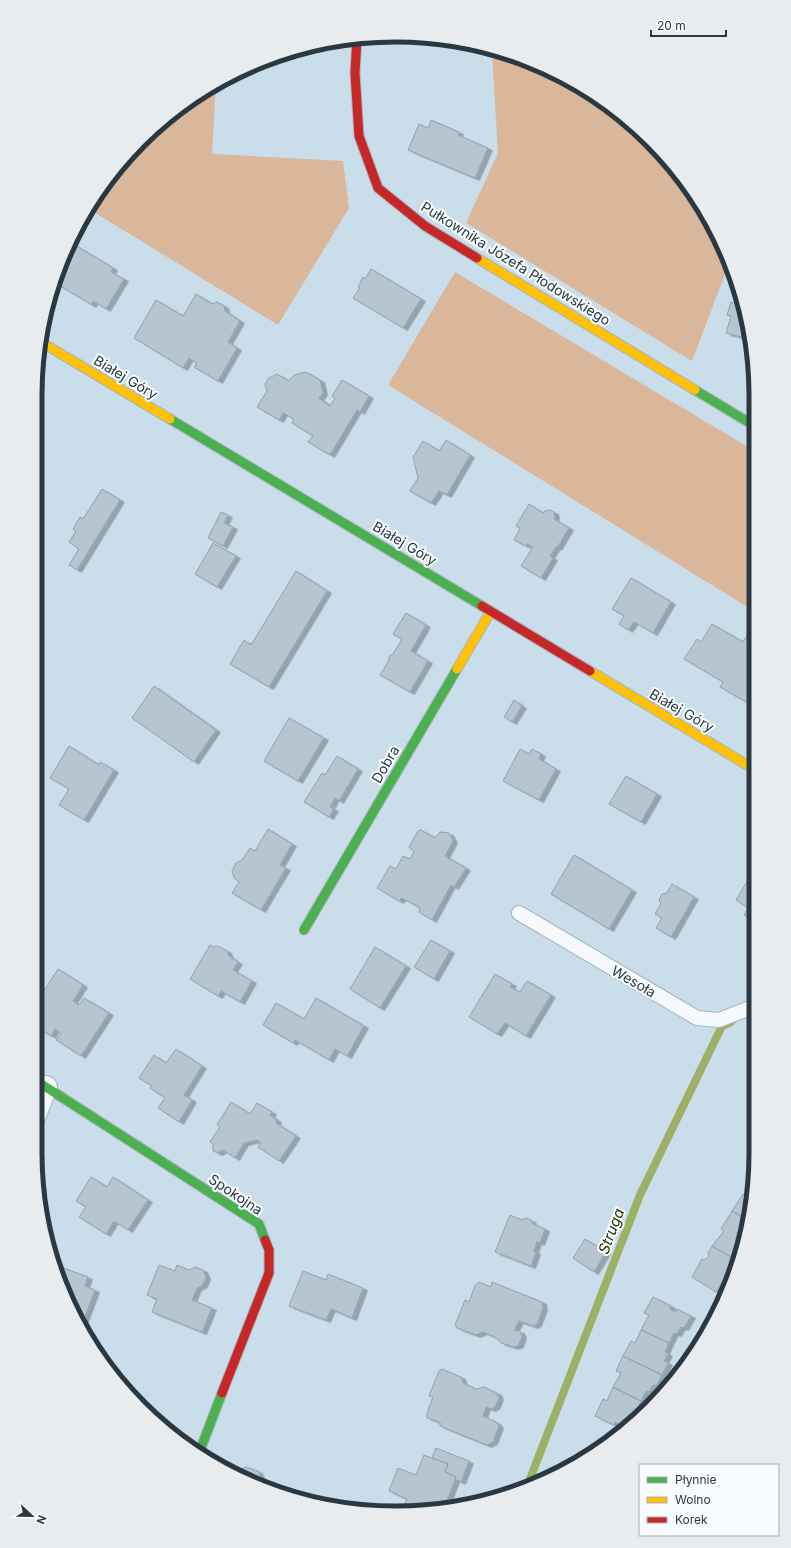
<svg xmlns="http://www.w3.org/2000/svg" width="791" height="1548" font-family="Inter,sans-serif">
  <defs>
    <filter id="shadow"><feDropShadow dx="4.5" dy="2.5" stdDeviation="0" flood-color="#0004"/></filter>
  </defs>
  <rect width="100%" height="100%" fill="#caddea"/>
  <path fill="#dab79a" d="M492,52L505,53L555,72L615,110L682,176L730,261L692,361L466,223L498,153Z
    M216,83L212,154L343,161L349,208L278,325L89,209L109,176L158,125Z
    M455,272L753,450L754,611L388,385Z"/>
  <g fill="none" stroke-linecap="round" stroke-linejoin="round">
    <path stroke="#9eb066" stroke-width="8" d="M528,1484L640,1195L722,1026L731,1022"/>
  </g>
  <path fill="#b6c5cf" stroke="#92a1ab" filter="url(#shadow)" d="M431,120L459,132L458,135L488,148L475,178L408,150L419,124L428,128Z
    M70,242L113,268L111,272L124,279L106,309L93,301L92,305L55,283Z
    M371,269L421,299L403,328L353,298L360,288L358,287L363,277L365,279Z
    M196,294L212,304L217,302L224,306L225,311L240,321L228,342L237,348L218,381L194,367L197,363L189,358L183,368L134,338L156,300L183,316Z
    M731,302L741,305L750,337L745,335V338L726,333L731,316L727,315Z
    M306,372L320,380L323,393L319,398L330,406L335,398L332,396L342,380L369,396L360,412L357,410L330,455L308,442L313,436L292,423L294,419L283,413L279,420L257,407L267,391L265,384L269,378L277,374L289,381L294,375Z
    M446,440L470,455L447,495L439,491L431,503L410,491L418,478L413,457L423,441L439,451Z
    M102,489L120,500L77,570L69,565L79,549L69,542L76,531L73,529L80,517L83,519Z
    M529,504L543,513L545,511L550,510L554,512L555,517L554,519L569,528L557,548L556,547L550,556L553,558L541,578L521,566L533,547L527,544L526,546L514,540L520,528L516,526Z
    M221,512L228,515L224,523L233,527L223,546L208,538Z
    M213,543L236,556L217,587L195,574Z
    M296,571L327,591L269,687L230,664L244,640L251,645Z
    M631,578L671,602L653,633L634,622L628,630L619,624L624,616L612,609Z
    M406,613L426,625L411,651L428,661L410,692L380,675L389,660V656L393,654L402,639L393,634Z
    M712,624L743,642L752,628L754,629V689L746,702L720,687L723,682L684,659L697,639L701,642Z
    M154,686L216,730L194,762L132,718Z
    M514,700L522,706L512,722L504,717Z
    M289,718L324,738L298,781L264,761Z
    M69,746L99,765L100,762L114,770L84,820L59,805L69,789L50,778Z
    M520,749L529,754L532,749L541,754L539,759L556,769L539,800L503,781Z
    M337,756L358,769L339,801L335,798L330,807L334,809L329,817L304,802L322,773L325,775Z
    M626,776L657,794L641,822L609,804Z
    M268,829L292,844L280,865L286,868L261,910L232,893L239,882L234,878L232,871L236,863L242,860L250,848L255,851Z
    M421,830L435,838L440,832L449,833L453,841L445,856L466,868L454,887L451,885L432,920L419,912L420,908L402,898L399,901L377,888L390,866L396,869L403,856L410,859L414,852L409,847L418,831Z
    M574,855L632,890L609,929L551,894Z
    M754,870L755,922L744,915L748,908L736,900Z
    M672,884L694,897L671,937L656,928L662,918L655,914L661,904L659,899L662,894L667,893Z
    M431,940L450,951L434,979L414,967Z
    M210,945L213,947L218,946L227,951L229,956L238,962L233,970L252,981L240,1002L221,991L218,996L190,979Z
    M375,947L406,966L380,1008L350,989Z
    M58,969L83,985L73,1001L79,1005L84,998L109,1013L81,1056L56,1040L61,1033L55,1029L51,1036L35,1026V1005Z
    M495,974L512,984L510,987L520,992L527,981L551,995L526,1036L505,1023L497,1034L469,1017Z
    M316,998L364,1026L347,1056L335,1049L329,1060L295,1040L293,1043L263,1025L276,1003L304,1019Z
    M176,1049L202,1066L184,1095L192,1100L179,1122L158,1108L165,1098L150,1088L152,1086L139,1078L154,1055L166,1063Z
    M231,1102L250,1114L257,1103L272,1112L270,1115L277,1120L276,1123L296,1136L279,1161L258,1147L261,1143L257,1140L244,1143L235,1158L223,1150L218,1153L213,1151V1144L210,1142L220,1127L217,1125Z
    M91,1177L107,1187L113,1177L148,1200L128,1230L114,1221L106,1234L79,1217L86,1207L76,1201Z
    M754,1178L755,1179L748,1221L732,1211L743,1194L746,1195Z
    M732,1211L748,1221L744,1246L738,1261L712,1246L724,1231L721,1229Z
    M510,1215L522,1220L526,1218L531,1220L533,1224L545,1229L540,1243L537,1242L534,1251L536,1252L531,1266L495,1252Z
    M585,1239L606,1252L594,1272L573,1258Z
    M712,1246L738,1261L730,1278L726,1275L716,1292L692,1277L702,1259L705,1260L709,1256L708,1253Z
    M159,1265L175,1271L177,1265L189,1270L195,1267L203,1270L206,1277L203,1285L197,1288L192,1300L212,1308L202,1332L152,1312L157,1299L147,1295Z
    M64,1268L88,1277L85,1286L95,1290L83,1322L59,1277L60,1278Z
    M303,1271L326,1280L328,1274L363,1288L352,1318L331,1309L326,1320L289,1306Z
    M479,1282L491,1287L492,1282L542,1302L543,1308L537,1324L533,1326L519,1321L514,1330L520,1331L522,1336L519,1345L514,1347L501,1343L495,1337L483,1332L476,1335L457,1328L455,1325L465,1300L469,1302L475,1286Z
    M653,1297L671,1306L670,1309L676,1312L677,1309L691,1316L684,1328L681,1327L677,1334L674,1333L669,1343L641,1330L649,1315L644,1313Z
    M641,1330L669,1343L665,1352L668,1354L664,1361L668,1363L662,1375L623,1356L631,1341L635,1343Z
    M623,1356L662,1375L656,1386L653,1385L649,1392L646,1391L641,1401L613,1387L621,1373L616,1371Z
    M442,1369L461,1377L463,1383L476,1389L484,1387L497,1393L499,1398L495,1407L491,1409L486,1407L483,1416L496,1422L499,1426L493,1442L487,1445L440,1426V1422L427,1418V1413L433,1397L429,1396L439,1371Z
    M613,1387L641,1401L637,1410L640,1412L637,1417L621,1428L619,1427L621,1425L615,1422L614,1425L595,1416L603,1399L607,1401Z
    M436,1448L469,1461L461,1482L455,1479L456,1477L445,1472L448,1464L432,1458Z
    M424,1455L448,1464L445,1472L456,1477L444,1509H414L415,1508L405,1504L407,1499L389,1491L398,1468L416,1475Z
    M231,1465L241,1469L246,1467L258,1471L263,1482L275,1487L229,1470Z"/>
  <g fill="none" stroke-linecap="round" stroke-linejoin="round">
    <defs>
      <path id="lane" d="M519,913L697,1018L719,1020L755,1006"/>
      <path id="street" d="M35,1115L46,1087"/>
      <path id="fast" d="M695,390L753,425
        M170,419L482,606
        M304,930L457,669
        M35,1080L259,1224L265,1240
        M199,1453L222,1393"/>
      <path id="slow" d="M477,258L695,390
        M41,342L170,419
        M457,669L491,611
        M590,671L754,769"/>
      <path id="jam" d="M357,38L355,73L359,136L378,188L425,226L477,258
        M482,606L590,671
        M222,1393L269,1273V1250L265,1240"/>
    </defs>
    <use href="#lane" stroke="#a6b5bf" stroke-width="16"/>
    <use href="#street" stroke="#a6b5bf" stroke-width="24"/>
    <use href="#fast" stroke="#a6b5bf" stroke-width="11"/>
    <use href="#slow" stroke="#a6b5bf" stroke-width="11"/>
    <use href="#jam" stroke="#a6b5bf" stroke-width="11"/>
    <path stroke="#b9c0c5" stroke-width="2.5" stroke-dasharray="3 2" stroke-linecap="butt" d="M381,40L393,38L458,42"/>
    <use href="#lane" stroke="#f7fafc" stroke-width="14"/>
    <use href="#street" stroke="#f7fafc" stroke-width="22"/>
    <use href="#fast" stroke="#4caf50" stroke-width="9"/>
    <use href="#slow" stroke="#ffc107" stroke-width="9"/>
    <use href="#jam" stroke="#c62828" stroke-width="9"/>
  </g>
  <g text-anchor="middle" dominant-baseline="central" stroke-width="4" stroke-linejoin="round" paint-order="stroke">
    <g font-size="14" fill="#2a3842" stroke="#f8fcfe">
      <text transform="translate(516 263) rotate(32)">Pułkownika Józefa Płodowskiego</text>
      <text transform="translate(126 377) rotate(31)">Białej Góry</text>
      <text transform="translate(405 543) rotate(31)">Białej Góry</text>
      <text transform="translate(682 710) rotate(30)">Białej Góry</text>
      <text transform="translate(385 764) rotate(-60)">Dobra</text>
      <text transform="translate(634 981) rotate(30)">Wesoła</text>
      <text transform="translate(236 1194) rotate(34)">Spokojna</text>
    </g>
    <g font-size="15" font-style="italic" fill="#2a3003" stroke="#f8fcfe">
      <text transform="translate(611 1231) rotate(-69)">Struga</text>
    </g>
  </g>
  <path d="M0 0H791V1548H0ZM395 42H396A353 353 0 0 1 749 395V1153A353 353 0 0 1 396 1506H395A353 353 0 0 1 42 1153V395A353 353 0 0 1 395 42Z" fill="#e8ecef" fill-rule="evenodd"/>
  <path fill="none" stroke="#2a3842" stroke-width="5" d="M395 42H396A353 353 0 0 1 749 395V1153A353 353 0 0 1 396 1506H395A353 353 0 0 1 42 1153V395A353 353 0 0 1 395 42Z"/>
  <rect x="639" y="1464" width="140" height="72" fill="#f8fcfe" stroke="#a6aeb3"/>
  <rect x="647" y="1477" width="20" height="6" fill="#4caf50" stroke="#a6aeb3"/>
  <text x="675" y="1484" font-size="12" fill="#2a3842">Płynnie</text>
  <rect x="647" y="1497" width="20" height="6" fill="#ffc107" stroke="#a6aeb3"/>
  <text x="675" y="1504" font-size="12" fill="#2a3842">Wolno</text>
  <rect x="647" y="1517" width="20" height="6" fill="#c62828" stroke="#a6aeb3"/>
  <text x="675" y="1524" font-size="12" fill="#2a3842">Korek</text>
  <g transform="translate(32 1516) rotate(112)" stroke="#f8fcfe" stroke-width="3" paint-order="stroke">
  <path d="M0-3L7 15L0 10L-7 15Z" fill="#2a3842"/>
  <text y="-6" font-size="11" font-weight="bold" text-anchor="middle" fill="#2a3842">N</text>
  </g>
  <path d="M651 30v6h75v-6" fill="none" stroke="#2a3842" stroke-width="2"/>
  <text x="657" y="30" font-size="12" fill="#2a3842" stroke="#f8fcfe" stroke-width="3" paint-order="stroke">20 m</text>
</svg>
